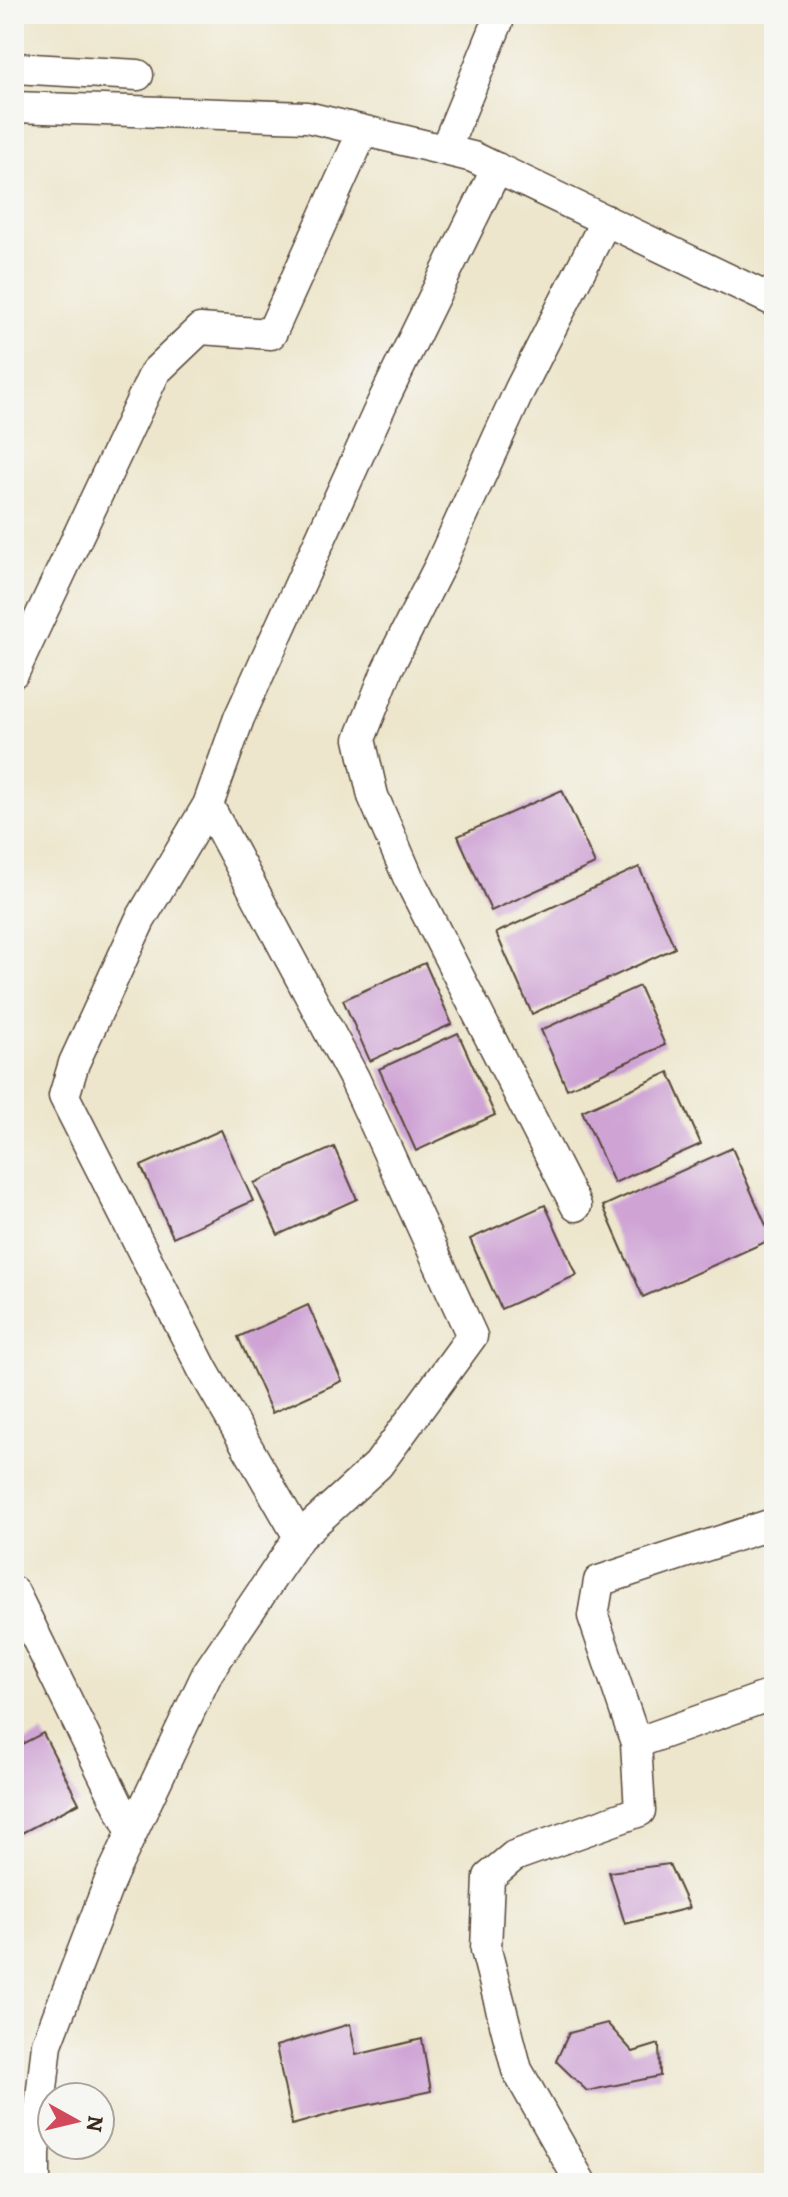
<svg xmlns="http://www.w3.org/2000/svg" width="788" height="2197" font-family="Alegreya,serif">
  <rect width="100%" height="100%" fill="#f6f6f2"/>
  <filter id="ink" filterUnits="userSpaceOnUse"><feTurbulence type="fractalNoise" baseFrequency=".0125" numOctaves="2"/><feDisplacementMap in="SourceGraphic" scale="16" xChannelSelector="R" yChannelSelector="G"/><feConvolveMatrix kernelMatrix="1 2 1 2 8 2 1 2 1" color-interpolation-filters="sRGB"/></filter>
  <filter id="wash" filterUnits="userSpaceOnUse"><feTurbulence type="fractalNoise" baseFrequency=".006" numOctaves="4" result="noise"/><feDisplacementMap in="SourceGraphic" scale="32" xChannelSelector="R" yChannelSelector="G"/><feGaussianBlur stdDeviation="1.8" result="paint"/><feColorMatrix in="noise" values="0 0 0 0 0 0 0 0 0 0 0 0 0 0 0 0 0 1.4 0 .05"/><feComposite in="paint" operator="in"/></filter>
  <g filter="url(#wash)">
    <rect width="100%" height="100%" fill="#ede6cc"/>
    <g id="blocks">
      <path fill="#cfa4d5" d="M562,790L595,864L491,911L458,836Z
        M639,867L675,948L532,1014L496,933Z
        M425,963L452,1024L370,1061L343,1000Z
        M639,986L665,1045L567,1089L541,1030Z
        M458,1033L495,1115L416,1151L379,1069Z
        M669,1072L701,1144L614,1183L582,1111Z
        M221,1130L253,1201L173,1237L141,1166Z
        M334,1147L357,1199L278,1235L254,1183Z
        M732,1148L772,1239L643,1297L603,1206Z
        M545,1205L577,1275L501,1309L470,1239Z
        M308,1305L342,1381L272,1413L238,1337Z
        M43,1733L79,1803L14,1837V1748Z
        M669,1864L689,1908L625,1924L609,1872Z
        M607,2023L633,2052L659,2044L660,2076L587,2091L556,2061L569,2033Z
        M350,2024L356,2055L422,2039L431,2091L349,2109L292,2125L276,2046Z"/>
    </g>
  </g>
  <g filter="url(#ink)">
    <use href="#blocks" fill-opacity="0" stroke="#564638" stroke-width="2"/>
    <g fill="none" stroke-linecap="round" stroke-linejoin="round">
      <defs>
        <path id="street" d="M14,68L138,75
          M14,107L307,117L473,157L774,301
          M445,150L501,14
          M14,672L155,372L200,329L271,334L363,131
          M208,805L140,920L74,1063L64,1096L203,1370L299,1537
          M576,1206L408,877L373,796L360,739L388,668L440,565L520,389L606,220
          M14,1592L132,1833
          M636,1743L774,1694
          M35,2183V2153L47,2044L112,1875L208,1672L299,1537L378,1465L472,1336L354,1078L208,805L239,718L384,399L497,168
          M581,2183L517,2070L486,1950L489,1877L514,1856L640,1811L636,1743L593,1616L599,1581L772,1524"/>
      </defs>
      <use href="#street" stroke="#564638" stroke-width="33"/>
      <use href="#street" stroke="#fff" stroke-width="30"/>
    </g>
  </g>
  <rect width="788" height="2197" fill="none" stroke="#f6f6f2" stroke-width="48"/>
  <g transform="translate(76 2121) rotate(98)"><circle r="38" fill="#f6f6f2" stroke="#aba49d" stroke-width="2"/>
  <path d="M0-6L14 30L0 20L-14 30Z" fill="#d1495b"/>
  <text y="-12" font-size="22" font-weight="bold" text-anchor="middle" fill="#3b2a1e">N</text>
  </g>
</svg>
